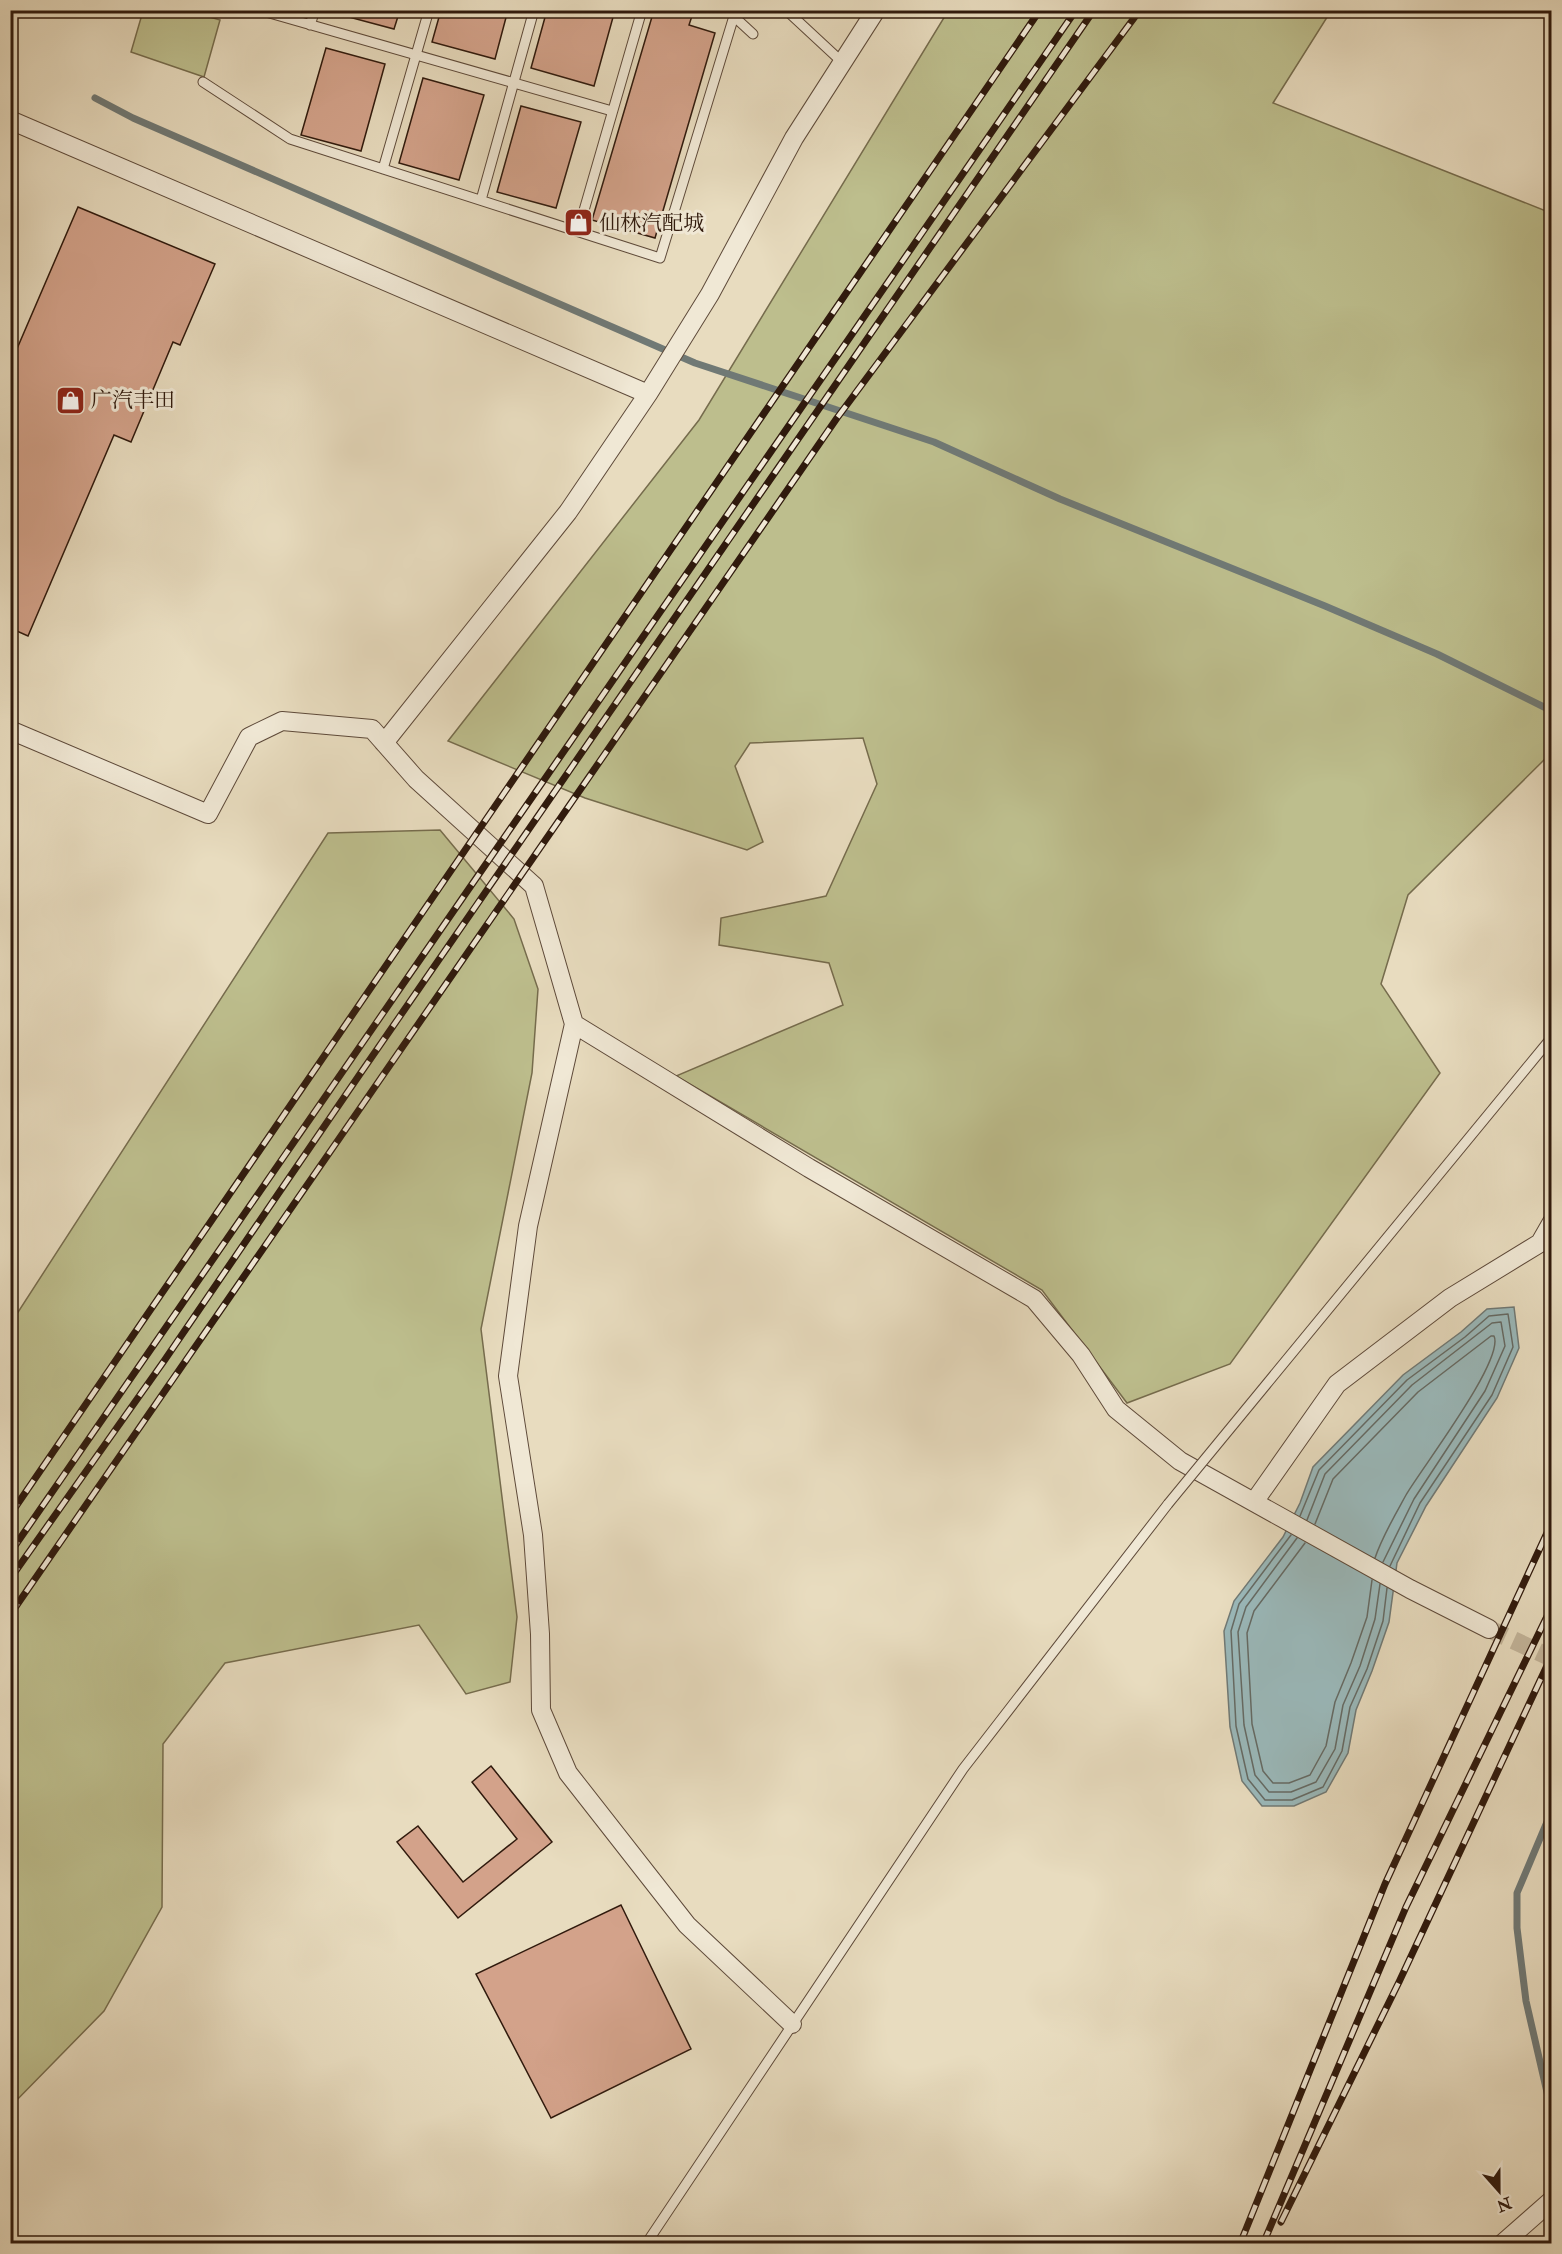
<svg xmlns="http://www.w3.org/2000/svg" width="1562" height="2254" font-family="'IM FELL Double Pica','Noto Serif SC',serif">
  <rect width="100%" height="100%" fill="#e8dcbf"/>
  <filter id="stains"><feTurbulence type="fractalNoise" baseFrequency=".00333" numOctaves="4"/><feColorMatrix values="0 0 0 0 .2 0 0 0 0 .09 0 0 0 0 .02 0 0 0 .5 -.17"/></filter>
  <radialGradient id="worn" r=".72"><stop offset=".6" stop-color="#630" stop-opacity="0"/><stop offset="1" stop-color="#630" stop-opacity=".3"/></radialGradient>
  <path fill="#bdbe8d" stroke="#766c4d" stroke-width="1.5" d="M143,11H190L220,20L204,77L131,52Z
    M948,11H1331L1273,103L1551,213V753L1408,895L1381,984L1440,1073L1230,1364L1127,1403L1042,1290L676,1076L843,1005L829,963L719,945L721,918L826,896L877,784L863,738L750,743L735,766L763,842L747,850L585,798L448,741L699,420Z
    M440,830L514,919L538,989L532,1073L481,1329L517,1617L510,1682L466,1694L419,1625L225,1663L163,1744L162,1907L104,2011L11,2106V1323L328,833Z"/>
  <path fill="#9ab9bb" stroke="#707975" stroke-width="1.5" d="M1514,1307L1519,1348L1497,1398L1426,1506L1397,1563L1389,1622L1372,1671L1356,1710L1348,1753L1326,1792L1294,1806H1262L1242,1781L1230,1727L1224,1631L1234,1601L1283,1537L1300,1503L1313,1467L1403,1375L1461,1332L1487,1309Z"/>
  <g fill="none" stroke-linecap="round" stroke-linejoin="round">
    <path stroke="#656a64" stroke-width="1.5" d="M1300,1516L1319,1470L1407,1380L1465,1337L1489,1316L1508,1314L1513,1347L1492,1395L1420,1503L1390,1566
      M1307,1520L1325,1474L1412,1385L1492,1323L1501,1322L1505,1346L1485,1391L1414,1499L1383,1562
      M1315,1524L1333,1479L1418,1392L1491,1336H1494C1505,1360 1421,1469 1406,1495C1395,1515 1382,1537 1375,1558
      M1291,1535L1239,1604L1231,1631L1236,1726L1248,1779L1265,1800H1292L1323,1787L1342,1751L1350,1707L1367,1669L1383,1621L1387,1588
      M1297,1538L1246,1607L1238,1632L1244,1725L1255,1775L1269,1792H1291L1316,1782L1335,1749L1343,1705L1360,1666L1375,1619L1380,1584
      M1305,1543L1254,1611L1247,1633L1252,1724L1263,1771L1273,1783H1289L1310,1775L1326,1746L1335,1702L1351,1663L1367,1617L1372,1580"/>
    <path stroke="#707975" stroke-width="7" d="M95,98L133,118L695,363L934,442L1060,499L1325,606L1437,654L1552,711
      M1552,1810L1517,1893V1928L1526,2001L1552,2114"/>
  </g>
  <path fill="#d3a28a" stroke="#301a0d" stroke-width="1.5" d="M346,10H400L394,29L345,16Z
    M441,10H508L495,59L432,42Z
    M547,10H615L594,86L531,68Z
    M654,10H677L692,16L689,25L715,33L655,238L592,220Z
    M326,48L385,64L361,151L301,135Z
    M423,78L484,95L459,180L399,163Z
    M521,106L581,122L556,208L497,192Z
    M78,207L215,264L180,345L173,342L131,442L114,435L28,636L10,628V365Z
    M491,1766L552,1842L458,1918L397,1842L418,1826L463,1882L517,1839L472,1782Z
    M621,1905L691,2049L551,2118L476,1974Z"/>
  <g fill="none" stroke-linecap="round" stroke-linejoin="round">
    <path stroke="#c3b59b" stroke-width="18" stroke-dasharray="18 9" stroke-linecap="butt" d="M1489,1629L1552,1658"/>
    <defs>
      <path id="lane" d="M259,10L612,111
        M727,10L753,34
        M786,10L842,62
        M310,25L315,10
        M203,82L290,139L660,258L734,16
        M383,169L429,10
        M481,200L534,10
        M578,231L642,10
        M646,2244L963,1769L1168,1504"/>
      <path id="street" d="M10,120L648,394
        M10,730L208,814L249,737L282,721L372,729L416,779L534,886L574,1024L528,1226L508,1376L533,1535L540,1634L541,1710L568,1773L687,1925L792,2024
        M384,743L568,512L648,394L710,294L794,138L876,10
        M574,1024L809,1168L1034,1299L1081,1355L1116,1409L1180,1461L1410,1589L1489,1629
        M1254,1502L1337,1384L1450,1298L1540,1243L1552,1222
        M1502,2244L1552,2200"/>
    </defs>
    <use href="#lane" stroke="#5e4a3a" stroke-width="11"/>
    <use href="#street" stroke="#5e4a3a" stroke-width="20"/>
    <use href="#lane" stroke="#f0e8d5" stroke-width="9"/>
    <use href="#street" stroke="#f0e8d5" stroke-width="18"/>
    <defs>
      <path id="rail" d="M10,1515L1040,10
        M10,1553L1076,10
        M10,1579L164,1361L360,1074L1094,10
        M10,1615L837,418L1140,10
        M1281,2222L1399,1982L1552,1655
        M1240,2244L1385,1884L1552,1522
        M1263,2244L1406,1907L1552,1606"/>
    </defs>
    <use href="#rail" stroke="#301a0d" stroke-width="7"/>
    <use href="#rail" stroke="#f0e8d5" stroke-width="4.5" stroke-dasharray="14" stroke-linecap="butt"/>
    <defs>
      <path id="lane-bridge" d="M1168,1504L1552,1037"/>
    </defs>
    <use href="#lane-bridge" stroke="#5e4a3a" stroke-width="11" stroke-linecap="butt"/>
    <use href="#lane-bridge" stroke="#f0e8d5" stroke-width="9"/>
  </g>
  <defs>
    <symbol id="shop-square" viewBox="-11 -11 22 22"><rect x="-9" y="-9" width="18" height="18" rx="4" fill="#8f2418" stroke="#f0e8d5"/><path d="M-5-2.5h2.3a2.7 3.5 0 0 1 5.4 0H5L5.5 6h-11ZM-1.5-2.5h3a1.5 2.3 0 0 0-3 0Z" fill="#fff"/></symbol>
  </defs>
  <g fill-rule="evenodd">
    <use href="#shop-square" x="562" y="206" width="33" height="33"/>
    <use href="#shop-square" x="54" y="384" width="33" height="33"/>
  </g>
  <g text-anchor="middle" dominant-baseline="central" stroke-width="6" stroke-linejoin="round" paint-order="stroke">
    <g font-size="21" fill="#301a0d" stroke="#f0e8d5" text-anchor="start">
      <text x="599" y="223">仙林汽配城</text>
      <text x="91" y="400">广汽丰田</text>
    </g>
  </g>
  <rect width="1562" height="2254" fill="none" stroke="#e8dcbf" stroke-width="36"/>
  <rect x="12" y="12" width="1538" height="2230" fill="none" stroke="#301a0d" stroke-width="3"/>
  <rect x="18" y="18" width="1526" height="2218" fill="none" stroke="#301a0d" stroke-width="1.5"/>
  <g transform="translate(1499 2191) rotate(159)" stroke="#f0e8d5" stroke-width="4.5" paint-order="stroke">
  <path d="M0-4.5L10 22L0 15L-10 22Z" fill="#301a0d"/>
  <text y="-9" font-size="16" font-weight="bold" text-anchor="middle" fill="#301a0d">N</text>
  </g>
  <rect width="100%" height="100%" filter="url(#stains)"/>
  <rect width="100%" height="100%" fill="url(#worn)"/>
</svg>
